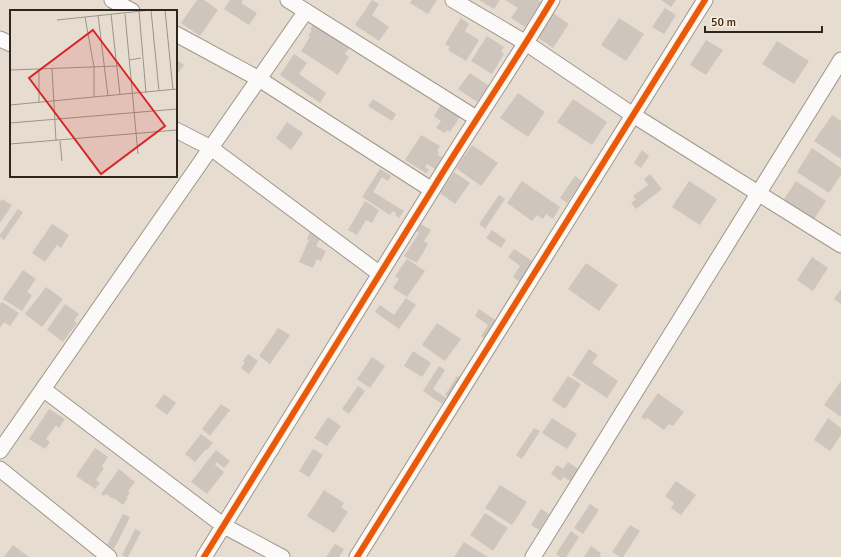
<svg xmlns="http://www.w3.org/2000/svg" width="841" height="557" font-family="Signika,sans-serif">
  <rect width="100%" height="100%" fill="#e7dcd0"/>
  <path fill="#cec5bc" d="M197,0H204L218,10L200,36L181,23Z
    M230,0H243L241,3L257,13L249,25L224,9Z
    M372,0L379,4L372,15L389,27L379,41L355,25Z
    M412,0H437L428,14L410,3Z
    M479,0H500L494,9Z
    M505,0H538L541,2L525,27L511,18L518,8Z
    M661,0H676L671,7Z
    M665,8L676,15L664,34L652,27Z
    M553,13L569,24L553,48L537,37Z
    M461,18L469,24L465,31L479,40L466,61L448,50L450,47L445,44Z
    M619,18L644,34L626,61L601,45Z
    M313,25L349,48L345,54L349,57L338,75L301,51L310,37L308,36L312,30L310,29Z
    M487,36L504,47L501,52L504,54L492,74L471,61Z
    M706,40L723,50L706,75L690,65Z
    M777,41L809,61L794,84L762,64Z
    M294,54L307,63L299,74L326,93L320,103L280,75Z
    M176,59L184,65L176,76Z
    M470,73L489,86L477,102L458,89Z
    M518,93L545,112L528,137L500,118Z
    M373,99L396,114L392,121L368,106Z
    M573,99L607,122L592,145L557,122Z
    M442,103L461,115L450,132L447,130L445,133L436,128L441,121L434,116Z
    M832,115L841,121V159L814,141Z
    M287,122L303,133L291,150L276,138Z
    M421,135L440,146L437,151L439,152L438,155L442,157L435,169L427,164L425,167L429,170L426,173L405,160Z
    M472,145L498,163L481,186L456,168Z
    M812,148L841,168V175L829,193L797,172Z
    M642,150L649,156L641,168L634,163Z
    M380,169L391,176L388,181L382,177L373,192L404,211L399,218L395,215L396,213L393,211L390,215L362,197Z
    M454,172L470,183L455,204L440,193Z
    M650,174L662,189L636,209L631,203L636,199L633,196L648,185L644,179Z
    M575,176L582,181L567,203L560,198Z
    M522,181L560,207L553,219L546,214L543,219L537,215L532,221L507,203Z
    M689,181L717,199L700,225L672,207Z
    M796,181L826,201L812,222L782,202Z
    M499,195L505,199L485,229L479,224Z
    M2,199L12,205L0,223V202Z
    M365,201L379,210L372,223L366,220L357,235L348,230Z
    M18,209L23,212L4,240L0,237V235Z
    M52,224L69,235L61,248L57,245L45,262L32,253Z
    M421,224L431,230L424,241L428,244L417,263L404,256L419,233L416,231Z
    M492,230L506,240L501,248L486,238Z
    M310,232L321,237L316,246L326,251L321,261L317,259L313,268L299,262L309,240L307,239Z
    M514,249L534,262L520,282L513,277L520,266L508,257Z
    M812,257L828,268L813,291L797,280Z
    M407,259L425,271L407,297L393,288L399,279L395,276Z
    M586,263L618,285L599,311L568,289Z
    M23,270L36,279L27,292L32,295L22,311L3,299Z
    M46,287L63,299L42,327L25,314Z
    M841,289V304L834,299Z
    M406,298L416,305L399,329L375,312L380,305L394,315Z
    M2,302L19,313L10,326L4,322L0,328V304Z
    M65,304L79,314L74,321L77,323L63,342L47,330Z
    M479,309L498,322L486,339L481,336L488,325L475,316Z
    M437,323L461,339L445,361L422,345Z
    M278,328L290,335L270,364L259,356Z
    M589,349L598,355L592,363L618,381L607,398L572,375Z
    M413,351L431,363L422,377L404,366Z
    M248,354L258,361L249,374L241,368L245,362L243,361Z
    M372,357L385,366L370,388L357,379Z
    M439,366L445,370L433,389L446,398L442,404L423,391Z
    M457,376L465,380L452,400L445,395Z
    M568,376L581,384L565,409L552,400Z
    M841,381V417L824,405Z
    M358,386L365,391L349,414L342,409Z
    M658,393L684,412L673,426L669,424L664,430L647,418L645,420L641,417Z
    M164,394L176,403L167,415L155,406Z
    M221,404L230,410L210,436L202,429Z
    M49,409L65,419L59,428L56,425L46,439L50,442L45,449L29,439Z
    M328,417L341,426L327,446L314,438Z
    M552,418L577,434L567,449L542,433Z
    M828,418L841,428V435L830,451L814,440Z
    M534,428L540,431L522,459L516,455Z
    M201,434L213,443L207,450L206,449L195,462L185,454Z
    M95,448L108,457L102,466L104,468L96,480L100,483L95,489L76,476Z
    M313,449L323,455L309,477L299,471Z
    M216,450L230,461L224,468L217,462L215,465L224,472L207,494L191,482Z
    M568,462L578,469L570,481L563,477L561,481L551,474L557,465L563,469Z
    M119,469L135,482L128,491L130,493L126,497L128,498L123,505L114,498L113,499L106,494L104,496L101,494Z
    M676,481L696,495L681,515L671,508L674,503L665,496Z
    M500,485L527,502L512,525L485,508Z
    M324,490L344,503L341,507L348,512L334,533L307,516Z
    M590,504L599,510L583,534L574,528Z
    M541,509L549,514L539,530L531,525Z
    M485,513L508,528L493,551L470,535Z
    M123,514L130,517L114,549L107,545Z
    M630,525L640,531L623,557H620L612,552Z
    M135,529L141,532L128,557H126L122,555Z
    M571,531L579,537L566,557H560L556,554Z
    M464,542L488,557H454Z
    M335,544L344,549L339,557H326Z
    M13,545L29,557H4Z
    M591,546L601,553L599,555L602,557H584Z"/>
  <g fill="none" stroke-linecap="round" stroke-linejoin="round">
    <defs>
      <path id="street" d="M112,0L132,11
        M288,0L476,118
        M453,0L526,43L633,115L841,245
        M176,34L259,79L432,190
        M0,39L11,44
        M176,130L211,148L380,274
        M43,389L224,526L282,557
        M0,451L306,11
        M0,469L109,557
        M204,557C281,435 355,312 432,190C471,126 514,64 552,0
        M357,557L705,0
        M533,557L841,60"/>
    </defs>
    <use href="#street" stroke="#9e968d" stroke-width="17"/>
    <use href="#street" stroke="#fbfaf8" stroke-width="15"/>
    <defs>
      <path id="cycleway" d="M204,557C281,435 355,312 432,190C471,126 514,64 552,0
        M357,557L705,0"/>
    </defs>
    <use href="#cycleway" stroke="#feead4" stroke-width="8"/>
    <use href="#cycleway" stroke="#e8590c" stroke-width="6"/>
  </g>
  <g transform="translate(10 10)">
    <rect width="167" height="167" fill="#e7dcd0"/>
    <path fill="none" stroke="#9d9388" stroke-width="1" d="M141,0L149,81M155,0L163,80M129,1L136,83M101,4L110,85M115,4L128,144M88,5L98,86M75,7L84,57V87M47,10L141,0M119,50L131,48M42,59L46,131M0,60L108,56M29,92V59M0,95L167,79M0,113L167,99M50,131L52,151M0,134L167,120"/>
    <path fill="#d62828" fill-opacity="0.15" stroke="#d62828" stroke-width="2" d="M83,20L155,116L91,164L19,68Z"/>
    <rect width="167" height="167" fill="none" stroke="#2d261d" stroke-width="2"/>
  </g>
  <path d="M705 26v6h117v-6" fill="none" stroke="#2d261d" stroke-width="2"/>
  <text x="711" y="26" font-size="12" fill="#2d261d" stroke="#feead4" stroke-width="3" paint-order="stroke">50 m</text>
</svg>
